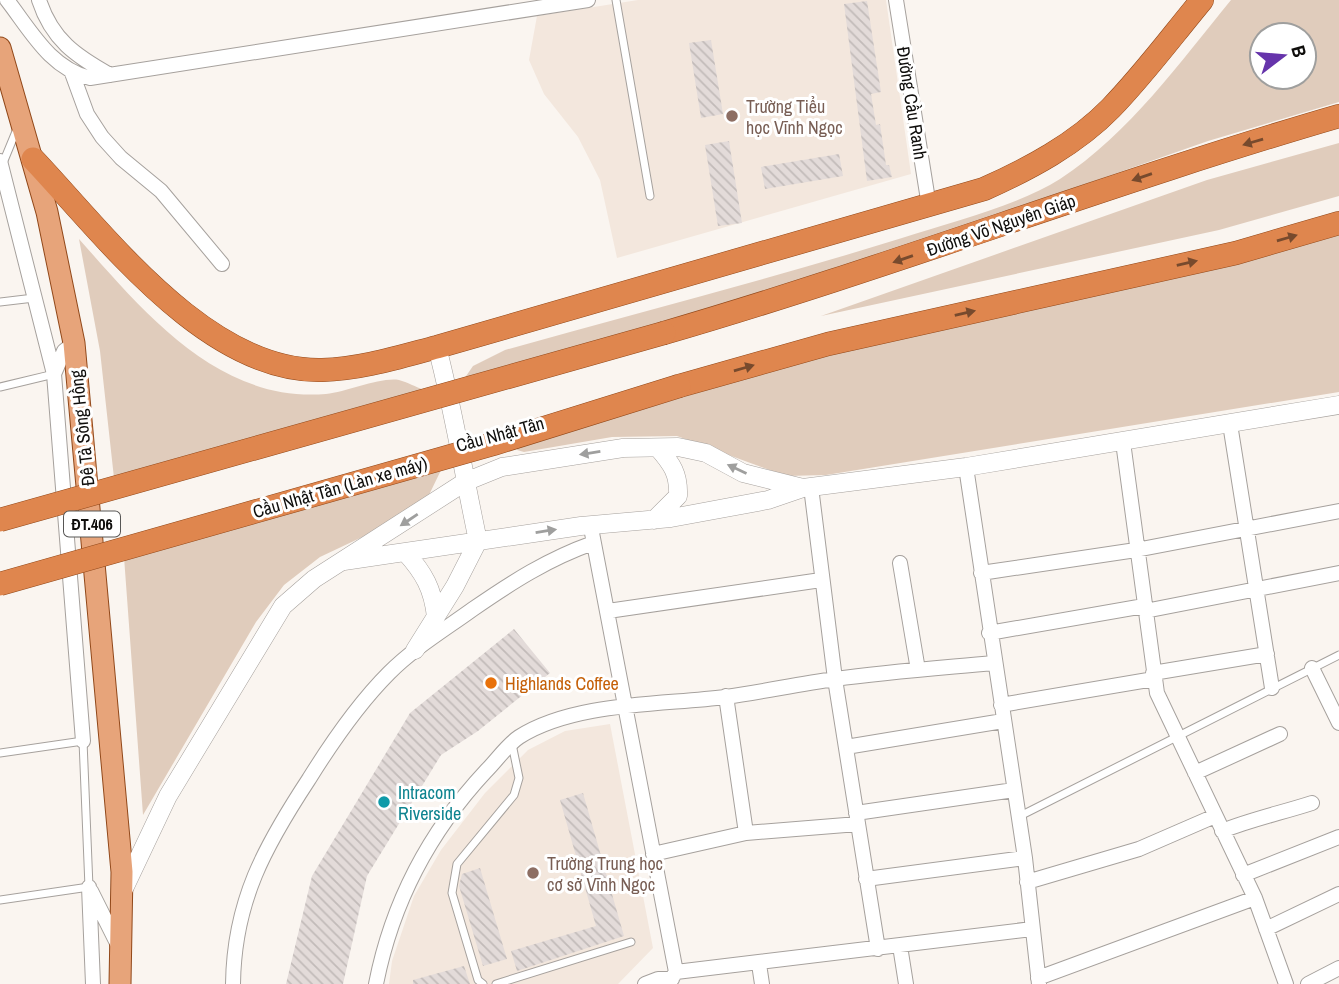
<svg xmlns="http://www.w3.org/2000/svg" width="1339" height="984" font-family="'Archivo Narrow',sans-serif">
  <defs>
    <pattern id="building-back-hatch" width="6" height="6" patternUnits="userSpaceOnUse" patternTransform="scale(1.75)"><rect width="6" height="6" fill="#e3dbd9"/><path d="M-1 5l2 2M0 0l6 6M5-1l2 2" fill="none" stroke="#c2bbb9"/></pattern>
  </defs>
  <rect width="100%" height="100%" fill="#faf5f0"/>
  <path fill="#f3e7dd" d="M638,0H886L911,174L617,258L600,180L578,137L544,94L529,60L537,16Z
    M610,724L653,948L618,984H389L392,961L414,896L441,850L485,793L528,750L565,731Z"/>
  <path fill="#e0ccbc" fill-rule="evenodd" d="M1231,0H1339V102L1208,141L815,279L464,379L473,366L505,350C637,313 771,279 902,238C951,222 1017,206 1060,179C1129,134 1180,62 1231,0ZM1262,35H1304V77H1262Z
    M1339,143V196L1219,230L821,316L1207,180Z
    M1339,235V392L826,475L786,476L677,436L612,437L524,452L517,450L518,446L832,353L1235,264Z
    M79,239C144,312 218,403 326,394C347,392 380,377 399,380C407,382 416,387 424,390L114,478L100,351Z
    M443,466L428,497L375,531L320,557L284,585L256,622L143,815L124,557Z"/>
  <path fill="url(#building-back-hatch)" d="M867,1L881,92L871,94L876,125L880,124L886,165H889L892,177L867,181L844,4Z
    M711,40L723,114L701,118L689,43Z
    M729,141L742,223L718,226L705,145Z
    M839,154L843,176L765,189L761,167Z
    M514,629L550,673L478,731L441,755L367,876L343,984H286L312,876L410,713Z
    M583,793L624,936L517,971L511,951L596,926L560,800Z
    M480,868L507,959L483,966L459,886L462,874Z
    M464,966L470,984H413V980Z"/>
  <g fill="none" stroke-linecap="round" stroke-linejoin="round">
    <defs>
      <path id="service" d="M616,0L650,196
        M3,163L17,129
        M0,302L34,298
        M0,387L54,374
        M0,753L83,741L89,887L0,900
        M1018,817L1339,655
        M483,984L478,980L452,893L457,864L514,795L519,778L512,744
        M496,984L631,942"/>
      <path id="minor" d="M7,0C31,31 50,68 90,78L588,0
        M39,0C52,40 76,56 110,75
        M896,0L929,206
        M72,73L87,114L102,137L121,158L161,191L222,264
        M0,161L54,374L83,741
        M54,374L64,351L74,343
        M1230,424L1272,688
        M1123,442L1157,693L1255,898L1286,984
        M966,467L1025,858L1039,984
        M811,487L835,679L878,949
        M592,533L676,972
        M900,563L918,670
        M981,573L1136,550L1339,511
        M608,611L821,580
        M1145,611L1339,573
        M989,633L1144,606
        M1312,668L1339,723
        M1153,673L1267,654
        M726,696L746,833L858,824
        M1001,705L1154,679
        M846,747L1003,721
        M1195,773L1280,734
        M856,813L1014,790
        M1222,831C1252,819 1281,813 1312,803
        M653,854L746,833
        M1243,875L1339,837
        M866,879L1025,858
        M1027,882L1139,849L1215,816
        M89,887L93,984
        M91,891L118,945
        M1266,929L1339,894
        M900,946L906,984
        M759,964L762,984
        M1038,978L1255,898
        M233,984C234,901 265,846 309,779C332,742 358,704 389,673C414,648 444,630 473,609C512,582 548,559 593,543
        M376,984C392,903 430,831 486,771C497,760 507,745 519,737C574,702 662,705 725,697C762,692 798,684 835,679C887,672 940,668 993,663
        M645,984L658,979H672
        M668,984L676,972L1032,929
        M1308,984L1339,968"/>
      <path id="tertiary" d="M654,520L678,496C679,474 672,464 658,448
        M405,552C424,573 433,589 436,617
        M344,561L581,526L671,518L768,500L803,488L966,467L1339,405
        M415,650L455,586L478,541C464,476 454,412 437,347
        M122,893L168,796L283,606L314,579L465,482L502,467L623,448L678,447L706,453L743,473L803,488"/>
      <path id="primary" d="M0,48L47,212L74,343L122,872L120,984"/>
      <path id="trunk" d="M33,159C105,235 207,373 322,370C361,369 399,357 437,347L984,189C1029,169 1076,144 1111,108C1144,74 1172,36 1202,0
        M664,333C891,267 1112,182 1339,116
        M679,386L828,344L1236,253L1339,223"/>
    </defs>
    <use href="#service" stroke="#a6a19d" stroke-width="9"/>
    <use href="#minor" stroke="#a6a19d" stroke-width="16"/>
    <use href="#tertiary" stroke="#a6a19d" stroke-width="19"/>
    <use href="#primary" stroke="#91481a" stroke-width="23"/>
    <use href="#trunk" stroke="#91481a" stroke-width="24"/>
    <use href="#service" stroke="#fff" stroke-width="7"/>
    <use href="#minor" stroke="#fff" stroke-width="14"/>
    <use href="#tertiary" stroke="#fff" stroke-width="18"/>
    <use href="#primary" stroke="#e7a47a" stroke-width="21"/>
    <use href="#trunk" stroke="#df864e" stroke-width="23"/>
    <defs>
      <path id="trunk-bridge" d="M0,520L664,333
        M0,584L493,444L679,386"/>
    </defs>
    <use href="#trunk-bridge" stroke="#91481a" stroke-width="24" stroke-linecap="butt"/>
    <use href="#trunk-bridge" stroke="#df864e" stroke-width="23"/>
  </g>
  <defs><path id="oneway-solid" d="M-6-.8H1V-3.2L6.5 0L1 3.2V.8H-6Z" transform="scale(1.75)"/></defs>
  <g fill="#774a2d">
    <use href="#oneway-solid" transform="translate(1253 142) rotate(164)"/>
    <use href="#oneway-solid" transform="translate(1142 177) rotate(161)"/>
    <use href="#oneway-solid" transform="translate(1287 238) rotate(-16)"/>
    <use href="#oneway-solid" transform="translate(903 259) rotate(161)"/>
    <use href="#oneway-solid" transform="translate(1187 263) rotate(-13)"/>
    <use href="#oneway-solid" transform="translate(965 313) rotate(-13)"/>
    <use href="#oneway-solid" transform="translate(744 368) rotate(-16)"/>
  </g>
  <g fill="#9f9f9e">
    <use href="#oneway-solid" transform="translate(590 453) rotate(171)"/>
    <use href="#oneway-solid" transform="translate(737 469) rotate(-155)"/>
    <use href="#oneway-solid" transform="translate(409 520) rotate(146)"/>
    <use href="#oneway-solid" transform="translate(546 531) rotate(-9)"/>
  </g>
  <g fill="#8d6e63" stroke="#fff" stroke-width="2.5">
    <circle cx="732" cy="116" r="7"/>
    <circle cx="533" cy="873" r="7"/>
  </g>
  <circle fill="#e8710a" stroke="#fff" stroke-width="2.5" cx="491" cy="683" r="7"/>
  <circle fill="#0f9aa8" stroke="#fff" stroke-width="2.5" cx="384" cy="802" r="7"/>
  <g text-anchor="middle" dominant-baseline="central" stroke-width="6" stroke-linejoin="round" paint-order="stroke">
    <rect fill="#fff" stroke="#575655" stroke-width="2" x="64" y="511.5" width="56" height="25" rx="5"/>
    <g font-size="16" font-weight="bold" fill="#0f0e0c">
      <text x="92" y="524">ĐT.406</text>
    </g>
    <g font-size="18" fill="#0f0e0c" stroke="#fff">
      <text transform="translate(912 103) rotate(81)">Đường Cầu Ranh</text>
      <text transform="translate(1001 225) rotate(-19)">Đường Võ Nguyên Giáp</text>
      <text transform="translate(82 428) rotate(-96)">Đê Tả Sông Hồng</text>
      <text transform="translate(500 434) rotate(-15)">Cầu Nhật Tân</text>
      <text transform="translate(340 487) rotate(-16)">Cầu Nhật Tân (Làn xe máy)</text>
    </g>
    <g font-size="18" fill="#785e54" stroke="#fff" text-anchor="start">
      <text x="746" y="106">Trường Tiểu<tspan x="746" dy="21">học Vĩnh Ngọc</tspan></text>
      <text x="547" y="863">Trường Trung học<tspan x="547" dy="21">cơ sở Vĩnh Ngọc</tspan></text>
    </g>
    <g font-size="18" fill="#c56008" stroke="#fff" text-anchor="start">
      <text x="505" y="683">Highlands Coffee</text>
    </g>
    <g font-size="18" fill="#0d838f" stroke="#fff" text-anchor="start">
      <text x="398" y="792">Intracom<tspan x="398" dy="21">Riverside</tspan></text>
    </g>
  </g>
  <g transform="translate(1283 56) rotate(74)"><circle r="33" fill="#ffffff" stroke="#9f9f9e" stroke-width="2"/>
  <path d="M0-5L12 26L0 18L-12 26Z" fill="#6634ab"/>
  <text y="-10" font-size="19" font-weight="bold" text-anchor="middle" fill="#0f0e0c">B</text>
  </g>
</svg>
